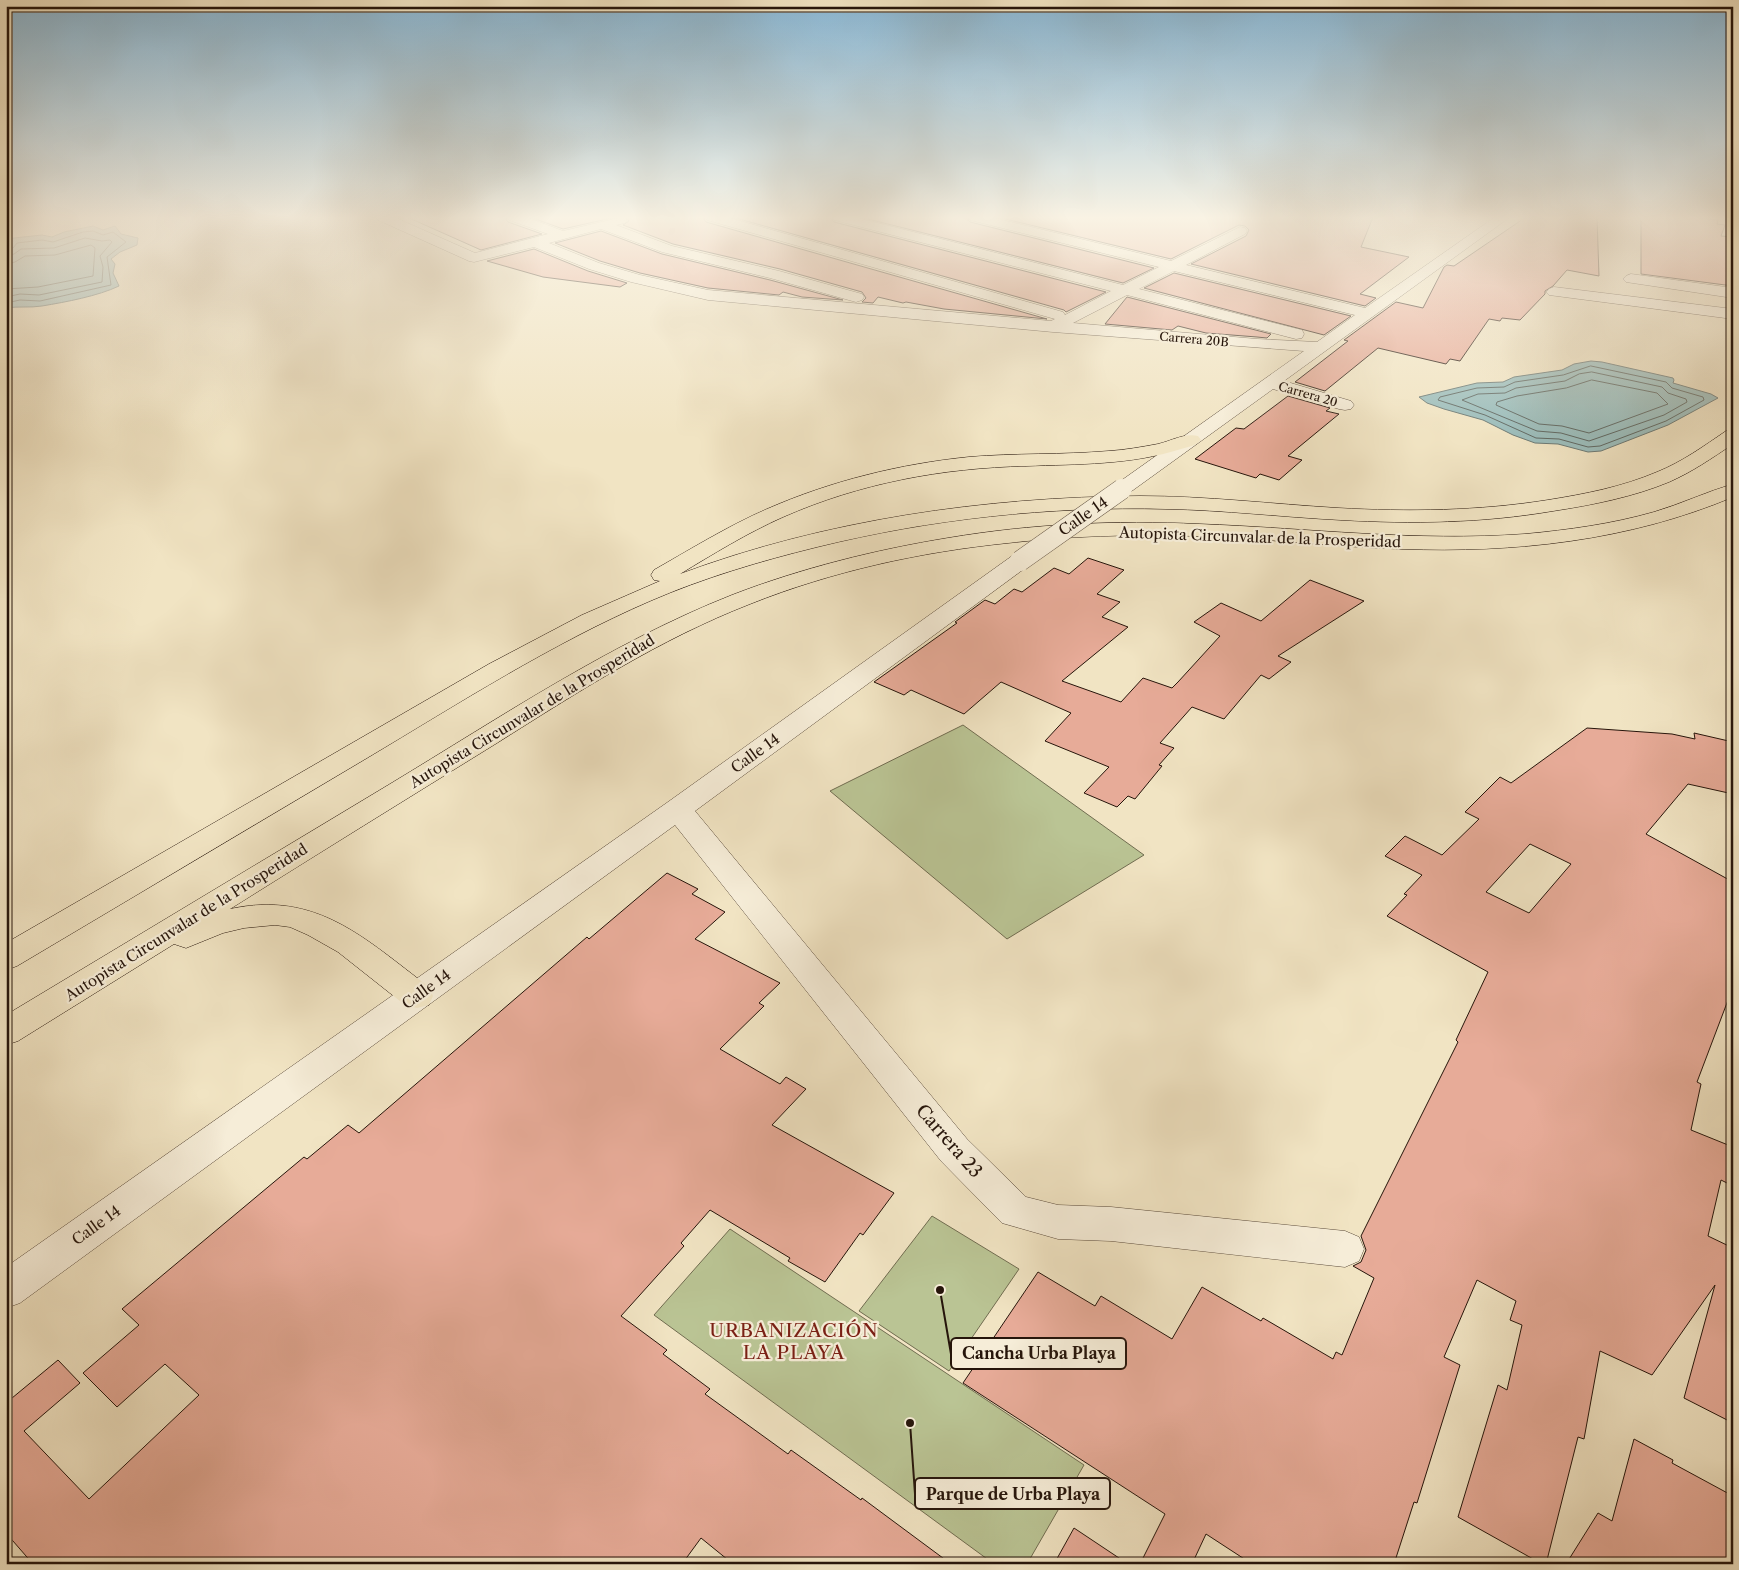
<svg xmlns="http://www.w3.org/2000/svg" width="1739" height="1570" font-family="'Libre Caslon Text',serif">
  <rect width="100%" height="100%" fill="#f1e4c3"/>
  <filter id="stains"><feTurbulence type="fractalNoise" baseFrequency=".004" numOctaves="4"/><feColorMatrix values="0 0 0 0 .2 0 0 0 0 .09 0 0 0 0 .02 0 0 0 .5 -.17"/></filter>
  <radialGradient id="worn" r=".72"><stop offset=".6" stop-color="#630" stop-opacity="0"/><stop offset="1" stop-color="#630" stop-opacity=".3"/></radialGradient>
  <path fill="#bac494" stroke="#706c50" d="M963,725L1144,855L1007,939L830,791Z
    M932,1216L1019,1269L949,1371L859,1311Z
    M730,1229L1084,1465L1027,1564H994L654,1315Z"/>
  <path fill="#9cbdbb" stroke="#6d7a75" d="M93,226L103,230L115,226L121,234L138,238L137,245L120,252L111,259L115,264L113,273L119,286C98,296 66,302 42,306C30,308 18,306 6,308V246L12,243L6,241L14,238L42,235L52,237L64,232Z
    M1591,361L1602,362L1673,378L1674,380L1673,383L1711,394L1718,398L1668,425L1601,451L1588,452L1558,444L1535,443L1513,435L1483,420L1444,409L1427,403L1419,397L1477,383L1503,382L1514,377L1562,370L1574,364Z"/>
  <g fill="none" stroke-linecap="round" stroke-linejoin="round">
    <path stroke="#616963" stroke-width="1" d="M6,250L13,248L17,243L42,240L53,242L83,232L93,231L103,235L113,232L126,242L107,257L111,285L40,301L20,300L6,303
      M6,256L14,254L21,249L54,248L85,238L102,241L110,240L112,242L100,256L103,267L102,282L39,295L20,294L6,297
      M6,264L15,262L25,256L55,255L91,245L95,248L93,276L38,287L6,289
      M1591,366L1666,382L1672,388L1703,397L1704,400L1666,421L1600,446L1588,447L1559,439L1536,438L1485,415L1438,400L1440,397L1477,388L1504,387L1515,382L1563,375Z
      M1592,372L1662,387L1668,393L1686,399L1687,402L1664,415L1589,441L1561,433L1537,431L1462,400L1478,394L1505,393L1516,388L1565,381L1579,374Z
      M1592,380L1657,393L1668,404L1589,433L1562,426L1539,424L1496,405L1497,402L1517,396L1566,388Z"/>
  </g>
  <path fill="#e7ab98" stroke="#26150b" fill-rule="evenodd" d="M407,217H505L508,222L542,234L481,250Z
    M530,217H616L563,229Z
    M626,217H703L706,222L1047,319L944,309L906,302L903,303L878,297L873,303L862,302L866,298L862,292L780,269L673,244L623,225L629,221Z
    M732,217H830L834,222L1106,292L1066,312L1064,310Z
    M860,217H966L970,222L1154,268L1123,283Z
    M997,217H1373L1361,247L1409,257L1360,294L1376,298L1365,306L1191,264L1246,236L1249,230L1245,226L1239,225L1171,259Z
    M1526,217H1597L1599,276L1567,270L1553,286L1545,291V294L1520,320L1502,318L1500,321L1489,319L1460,361L1450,359L1446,364L1378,348L1325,391L1295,382L1348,341L1344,340L1396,302L1423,308L1444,267L1447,265L1454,266Z
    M1641,217H1694L1718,220L1717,224L1725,225L1721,236L1733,237V286L1641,274Z
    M601,231L662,254L770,280L843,300L802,297L783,292L779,295L708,288L640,273L600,261L555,243Z
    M534,249L588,271L627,283L620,287L543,277L487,261Z
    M1174,273L1351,316L1324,335L1144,288Z
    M1127,297L1271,334L1267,338L1257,337L1206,333L1178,326L1172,330L1105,324Z
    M1288,396L1330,408L1326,411L1339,414L1288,456L1302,460L1279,480L1260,474L1256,478L1195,459L1236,428L1244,429Z
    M1088,558L1124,570L1097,594L1120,602L1102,617L1128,627L1062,681L1121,702L1143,678L1172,688L1178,682L1220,636L1194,622L1221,603L1261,621L1310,580L1364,601L1278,656L1291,662L1269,679L1261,675L1224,719L1192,707L1160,743L1174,748L1159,765L1162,766L1135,799L1128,796L1117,807L1084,793L1109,767L1045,741L1071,713L1001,682L964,714L911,690L904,695L874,682L957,623L955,622L985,600L995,604L1014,589L1022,592L1054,568L1069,574Z
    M1587,728L1672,734L1695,739L1694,733L1733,742V794L1688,784L1646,834L1733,882V987L1697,1082L1701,1084L1691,1130L1733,1147V1186L1721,1180L1708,1236L1733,1248V1423L1684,1398L1715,1285L1652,1375L1600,1351L1584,1439L1578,1437L1546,1564H1542L1458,1517L1498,1385L1507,1390L1522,1325L1510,1320L1516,1301L1477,1280L1444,1357L1460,1365L1417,1503L1414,1502L1394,1564H1252L1206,1534L1192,1564H1140L1165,1514L963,1383L1038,1272L1095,1306L1101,1296L1172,1339L1202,1287L1261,1321L1263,1318L1333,1359L1336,1352L1342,1355L1374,1278L1353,1266L1361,1262L1366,1250L1361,1236L1458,1042L1456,1040L1488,972L1387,916L1407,895L1404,894L1422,875L1385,856L1405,836L1442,855L1479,819L1465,812L1500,777L1511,783ZM1530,844L1571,864L1529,913L1486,892Z
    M667,873L698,889L692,894L725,912L695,939L780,983L759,1003L764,1006L720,1049L780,1084L786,1077L806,1089L772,1125L894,1193L863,1235L860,1233L825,1282L788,1261L790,1258L710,1210L681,1243L684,1246L621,1316L667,1350L663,1354L710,1389L705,1394L788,1454L791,1450L861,1500L862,1498L951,1564H733L701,1538L682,1564H33L6,1533V1403L58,1360L80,1383L24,1431L89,1499L199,1395L165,1364L117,1407L83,1373L139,1325L122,1309L304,1157L307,1159L348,1125L359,1133L587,937L589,939Z
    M1634,1439L1673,1460L1672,1463L1733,1496V1564H1566L1598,1513L1612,1521Z
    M1074,1528L1128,1564H1054Z"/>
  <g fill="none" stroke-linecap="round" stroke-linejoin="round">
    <defs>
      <path id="minor" d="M376,217H394L475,253L548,234L509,220L507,217H526L563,231L623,217L627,220L625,223L616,225L672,246L779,271L862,294L864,297L862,300L856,302L770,278L662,252L601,229L549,243L599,263L640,275L708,290L1051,321L1055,319L707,220L705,217H726L1063,312L1065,315L1111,291L834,220L832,217H854L1123,285L1159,267L970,220L968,217H990L1171,261L1240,227L1245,228L1247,231L1245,234L1186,265L1365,308L1495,217H1510L1284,381L1351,401L1354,405L1351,409L1345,410L1339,409L1273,389L1129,493L1122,495L1115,493L1112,489L1115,485L1304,351L1053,332L708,300L631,282L589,269L534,247L474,262L469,261L378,220ZM1174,271L1355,315L1317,342L1257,339L1073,323L1127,295L1296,339L1302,338L1304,334L1302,330L1139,289Z
        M1631,274L1733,288V298L1626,282L1623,279L1626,276Z
        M1554,287L1733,309V319L1549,295L1546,292L1549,289Z
        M1020,554L1028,556L1031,561L1028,566L695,811L967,1139L1026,1197L1058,1205L1111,1207L1345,1231L1359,1237L1364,1249L1359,1261L1345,1267L1111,1241L1058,1239L1002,1223L941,1161L675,825L20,1303L6,1308V1267L668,802L1012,556Z"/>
      <path id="highway" d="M1733,429V444C1712,458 1692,472 1669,482C1633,497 1592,505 1553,511C1483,523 1412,524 1341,520C1282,517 1224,510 1166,509C1050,506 930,519 817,547C760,561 703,578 650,601C551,644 459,703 367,758C250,827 134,897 17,966L6,970V943L489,664L582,615L660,581L654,580L651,575L654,570C691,549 728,526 767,509C831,481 900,464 969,457C1015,453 1062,455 1109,451C1125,450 1142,447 1158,444C1171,441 1184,433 1198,436L1201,440C1196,446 1188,447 1181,449C1131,465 1078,464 1026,466C942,468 860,483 783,517C747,533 713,554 680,574C825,520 985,497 1140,496C1206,496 1272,504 1338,508C1408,512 1479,511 1548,500C1585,494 1622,487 1657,472C1682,462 1704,446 1726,431Z
        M1733,484V497C1628,541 1515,553 1402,549C1332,547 1263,538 1193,536C1131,534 1069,536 1008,543C920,552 833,571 750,604C660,639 578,692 497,743C408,798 319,853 230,909C317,890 365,939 429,987L433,996L429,1005L417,1008L405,1005L338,952L308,935L290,927L275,925L244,928L223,933L186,948L174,944L18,1041L6,1045V1015C134,938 262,861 390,784C501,717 611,643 732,595C802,568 875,550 948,538C1031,524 1116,520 1199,524C1308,528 1416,542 1525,534C1568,530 1612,524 1654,512C1681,504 1706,492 1733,484Z"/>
    </defs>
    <use href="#minor" stroke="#594939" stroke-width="1"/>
    <use href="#highway" stroke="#26150b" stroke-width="1"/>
    <use href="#minor" fill="#f6edd8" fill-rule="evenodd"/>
    <use href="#highway" fill="#f1e4c3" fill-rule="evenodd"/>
    <defs>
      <path id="minor-bridge" d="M1020,561L1122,489"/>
    </defs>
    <use href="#minor-bridge" stroke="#594939" stroke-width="21" stroke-linecap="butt"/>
    <use href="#minor-bridge" stroke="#f6edd8" stroke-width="20"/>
  </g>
  <linearGradient id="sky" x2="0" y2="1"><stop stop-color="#89b8d6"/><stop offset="0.5" stop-color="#f9f3e4"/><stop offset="1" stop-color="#f9f3e4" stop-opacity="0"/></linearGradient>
  <rect width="1739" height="436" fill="url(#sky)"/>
  <g text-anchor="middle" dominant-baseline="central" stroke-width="4.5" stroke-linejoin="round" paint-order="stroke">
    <g font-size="12" fill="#26150b" stroke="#f6edd8">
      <text transform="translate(1194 339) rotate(5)">Carrera 20B</text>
      <text transform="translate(1308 394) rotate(16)">Carrera 20</text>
    </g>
    <g font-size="15" fill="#26150b" stroke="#f6edd8">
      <text transform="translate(1083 516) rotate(-35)">Calle 14</text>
      <text transform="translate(1260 537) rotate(2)">Autopista Circunvalar de la Prosperidad</text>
      <text transform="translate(532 711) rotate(-31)">Autopista Circunvalar de la Prosperidad</text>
      <text transform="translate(755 753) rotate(-36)">Calle 14</text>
      <text transform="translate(186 922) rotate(-32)">Autopista Circunvalar de la Prosperidad</text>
      <text transform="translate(426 989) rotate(-36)">Calle 14</text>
      <text transform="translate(96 1225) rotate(-36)">Calle 14</text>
    </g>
    <g font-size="18" fill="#26150b" stroke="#f6edd8">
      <text transform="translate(949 1141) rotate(49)">Carrera 23</text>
    </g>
    <g font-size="19" letter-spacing="1" fill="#7a1f14" stroke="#f6edd8">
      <text x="794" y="1330">URBANIZACIÓN<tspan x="794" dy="22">LA PLAYA</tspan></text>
    </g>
  </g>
  <path fill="none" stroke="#26150b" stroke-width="2" d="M940 1290L951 1354M910 1423L915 1494"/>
  <g fill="#26150b" stroke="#f6edd8" stroke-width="2">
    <circle cx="940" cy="1290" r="5"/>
    <circle cx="910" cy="1423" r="5"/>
  </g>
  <g fill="#f6edd8" stroke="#26150b" stroke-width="2">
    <rect x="951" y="1338" width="175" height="31" rx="5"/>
    <rect x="915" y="1478" width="195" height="31" rx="5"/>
  </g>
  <g font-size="16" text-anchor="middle" font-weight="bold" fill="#26150b">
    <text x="1039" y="1359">Cancha Urba Playa</text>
    <text x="1013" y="1500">Parque de Urba Playa</text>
  </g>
  <rect width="1739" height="1570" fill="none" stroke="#f1e4c3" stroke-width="25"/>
  <rect x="8" y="8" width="1724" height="1555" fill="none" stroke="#26150b" stroke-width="2.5"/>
  <rect x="12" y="12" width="1714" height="1545" fill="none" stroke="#26150b"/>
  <rect width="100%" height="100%" filter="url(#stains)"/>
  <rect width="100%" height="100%" fill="url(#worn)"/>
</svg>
